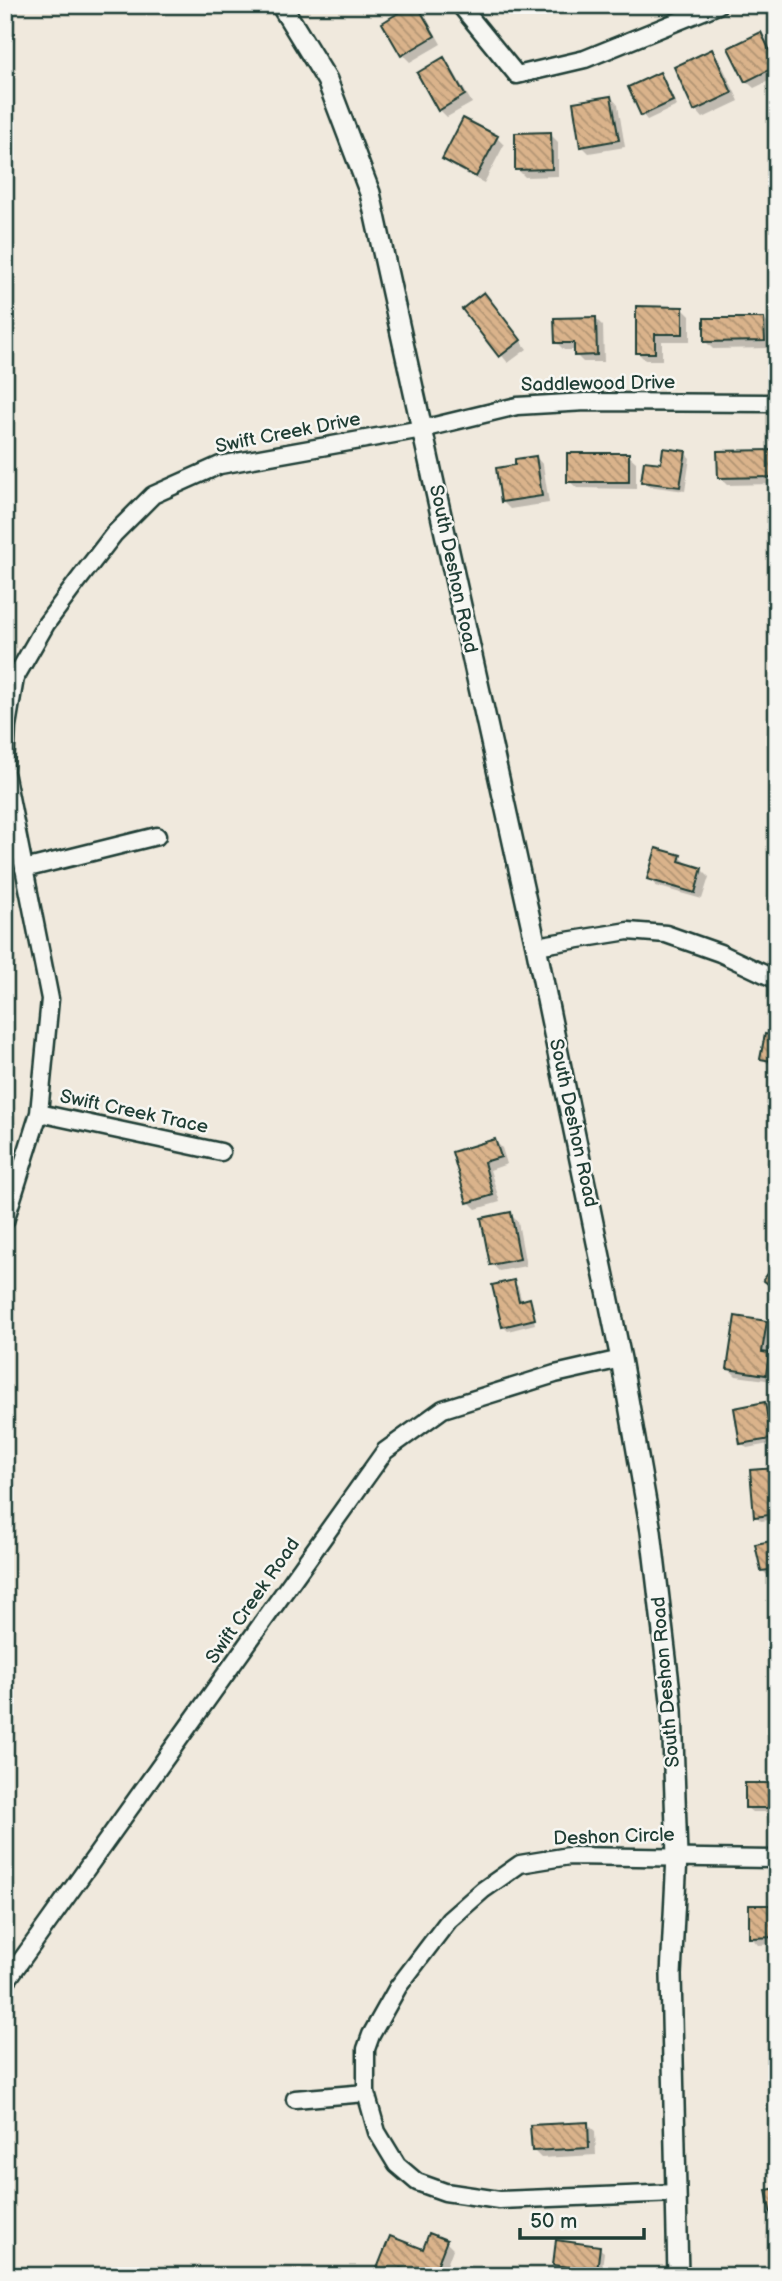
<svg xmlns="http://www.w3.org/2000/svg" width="782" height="2281" font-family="'Balsamiq Sans',sans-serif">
  <defs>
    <pattern id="building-back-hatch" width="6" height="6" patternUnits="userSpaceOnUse" patternTransform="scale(1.75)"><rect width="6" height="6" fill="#dab38b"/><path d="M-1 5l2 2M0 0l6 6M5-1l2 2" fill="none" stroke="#b09372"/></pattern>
  </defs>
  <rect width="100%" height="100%" fill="#f0e9dd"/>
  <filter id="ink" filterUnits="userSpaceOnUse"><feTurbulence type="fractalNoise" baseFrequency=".0143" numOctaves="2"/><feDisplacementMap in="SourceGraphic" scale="14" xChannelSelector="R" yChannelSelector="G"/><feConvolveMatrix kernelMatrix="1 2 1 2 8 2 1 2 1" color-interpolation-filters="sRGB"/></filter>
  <g filter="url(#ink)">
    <path fill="#0003" d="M415,5L423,12L441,44L410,62L403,55Z
      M760,34L768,42L777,61V77L754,88L746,81Z
      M711,51L719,59L739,101L703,118L696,110L676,68Z
      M444,60L451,67L472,103L447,117L440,110Z
      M660,74L664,79L677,106L647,120L643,115Z
      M611,97L618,105L625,147L589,153L582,146Z
      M550,134L558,142V176L525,177L517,169Z
      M497,138L504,145L484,183L452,166L444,159Z
      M491,302L527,349L508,363L464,309Z
      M638,308H682L690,316V341H662V360H645L637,352Z
      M596,319L603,326L604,362H583L576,355V350H564L557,343Z
      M764,319L771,327V348L713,349L705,341Z
      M777,452V484L727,485L720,478Z
      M685,453L690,458L685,491L648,486L643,481L662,465Z
      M628,455L636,462V489L577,488L569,481Z
      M536,457L543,465L549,503L510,509L503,502L517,467Z
      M680,857L688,864L701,869L709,877L702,899L656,886L649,878Z
      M777,1038V1065L767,1063L762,1058Z
      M495,1141L502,1148L507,1164L490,1170L500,1202L476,1209L469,1202L454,1153Z
      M510,1214L518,1222L526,1266L499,1271L492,1264Z
      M514,1282L518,1287L522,1302L530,1300L533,1303H530L535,1324L508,1331L503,1326Z
      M766,1323L774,1331L770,1356L776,1362L773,1381L736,1376L728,1368Z
      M764,1404L769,1409L775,1443L747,1448L742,1443Z
      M775,1470L777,1472V1519L761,1521L756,1516Z
      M777,1542V1595L772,1578H770L762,1570Z
      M774,1621H777V1652Z
      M777,1784V1812H752L747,1808Z
      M777,1906V1944L758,1945L751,1937Z
      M587,2124L595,2131L596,2155L541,2158L533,2150Z
      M446,2242L453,2249L443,2276H377Z
      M599,2248L604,2252L601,2275L559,2269L555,2265Z"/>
    <path fill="url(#building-back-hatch)" stroke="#1f3d34" stroke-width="2" d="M411,5H417L435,36L401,56L382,23Z
      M761,32L777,66L745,82L728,48Z
      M712,49L732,93L694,111L674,67Z
      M444,57L465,95L438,111L417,73Z
      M660,72L673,101L641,116L628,87Z
      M611,96L619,140L580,147L573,102Z
      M463,118L498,136L476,177L442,159Z
      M551,132L552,169L515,170V133Z
      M484,292L521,340L499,357L462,309Z
      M636,306L683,307V334H655V353H636Z
      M596,317L597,355L574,356V343H555L554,318Z
      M704,318H764L765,341L704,342Z
      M663,448L686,451L680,487L641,482L644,461L661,463Z
      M777,450V477L718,478L717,451Z
      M567,453H629V482H567Z
      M536,456L542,496L501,502L496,468L515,465V459Z
      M656,848L681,855L679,861L702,868L695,893L647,879Z
      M765,1034L777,1036V1062L760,1059Z
      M495,1139L501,1157L484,1162L493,1195L467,1203L452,1152Z
      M511,1212L520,1259L490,1265L481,1218Z
      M777,1262V1291L763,1280Z
      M514,1280L519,1301L530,1298L535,1319L502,1327L492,1285Z
      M735,1316L767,1321L762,1352L769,1353L766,1375L727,1369Z
      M765,1402L771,1439L740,1444L734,1408Z
      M775,1468L777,1514L754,1517L750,1470Z
      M777,1540V1594H773L769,1570L761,1571L755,1544Z
      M745,1783H777V1808H745Z
      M749,1905H777V1937L749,1938Z
      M772,1971H777L776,2017Z
      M588,2122L589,2148L532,2151L530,2125Z
      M777,2188V2236H775L766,2190Z
      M429,2233L447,2240L433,2276H421L401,2268L398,2276H374L390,2236L423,2249Z
      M556,2240L600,2246L597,2271L553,2265Z"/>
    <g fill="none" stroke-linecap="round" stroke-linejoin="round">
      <defs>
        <path id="minor" d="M460,5L517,75L585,59L718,5
          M5,770L7,726L15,678L46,624L77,582L114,534L153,495L220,465L422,429L517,406L586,402L777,403
          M5,772L50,999L39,1113L5,1221
          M24,869L157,836
          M536,946L628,931L666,934L720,953L777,980
          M39,1113L221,1152
          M5,1983L385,1451L443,1409L555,1374L621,1359
          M295,2099L366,2093
          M677,2193L499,2200L445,2192L417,2182L397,2165L377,2132L366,2093V2049L371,2035L398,1987L449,1920L483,1890L520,1864L569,1856L777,1859"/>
        <path id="tertiary" d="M281,5L327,80L370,193L536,946L621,1359L651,1531L672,1709L677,1856L671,1975L678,2276"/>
      </defs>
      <use href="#minor" stroke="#1f3d34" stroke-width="21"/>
      <use href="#tertiary" stroke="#1f3d34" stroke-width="24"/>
      <use href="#minor" stroke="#f6f6f2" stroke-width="16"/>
      <use href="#tertiary" stroke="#f6f6f2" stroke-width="19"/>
    </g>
  </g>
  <g text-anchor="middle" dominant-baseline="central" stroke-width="5" stroke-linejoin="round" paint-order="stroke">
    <g font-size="19" fill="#1f3d34" stroke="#f6f6f2">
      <text transform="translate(598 384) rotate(-1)">Saddlewood Drive</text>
      <text transform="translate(288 433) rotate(-11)">Swift Creek Drive</text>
      <text transform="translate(453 569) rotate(78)">South Deshon Road</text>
      <text transform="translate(134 1112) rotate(12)">Swift Creek Trace</text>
      <text transform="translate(573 1123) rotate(78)">South Deshon Road</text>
      <text transform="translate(253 1601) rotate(-55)">Swift Creek Road</text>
      <text transform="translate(666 1682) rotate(-95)">South Deshon Road</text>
      <text transform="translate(614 1837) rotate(-2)">Deshon Circle</text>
    </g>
  </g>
  <rect width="782" height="2281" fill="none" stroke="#f6f6f2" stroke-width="28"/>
  <rect x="14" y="14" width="754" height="2253" fill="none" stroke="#1f3d34" stroke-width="2.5" filter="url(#ink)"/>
  <path d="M520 2228v10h124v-10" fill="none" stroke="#1f3d34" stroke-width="3.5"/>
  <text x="530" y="2228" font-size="21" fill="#1f3d34" stroke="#f6f6f2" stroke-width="5" paint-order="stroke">50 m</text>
</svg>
